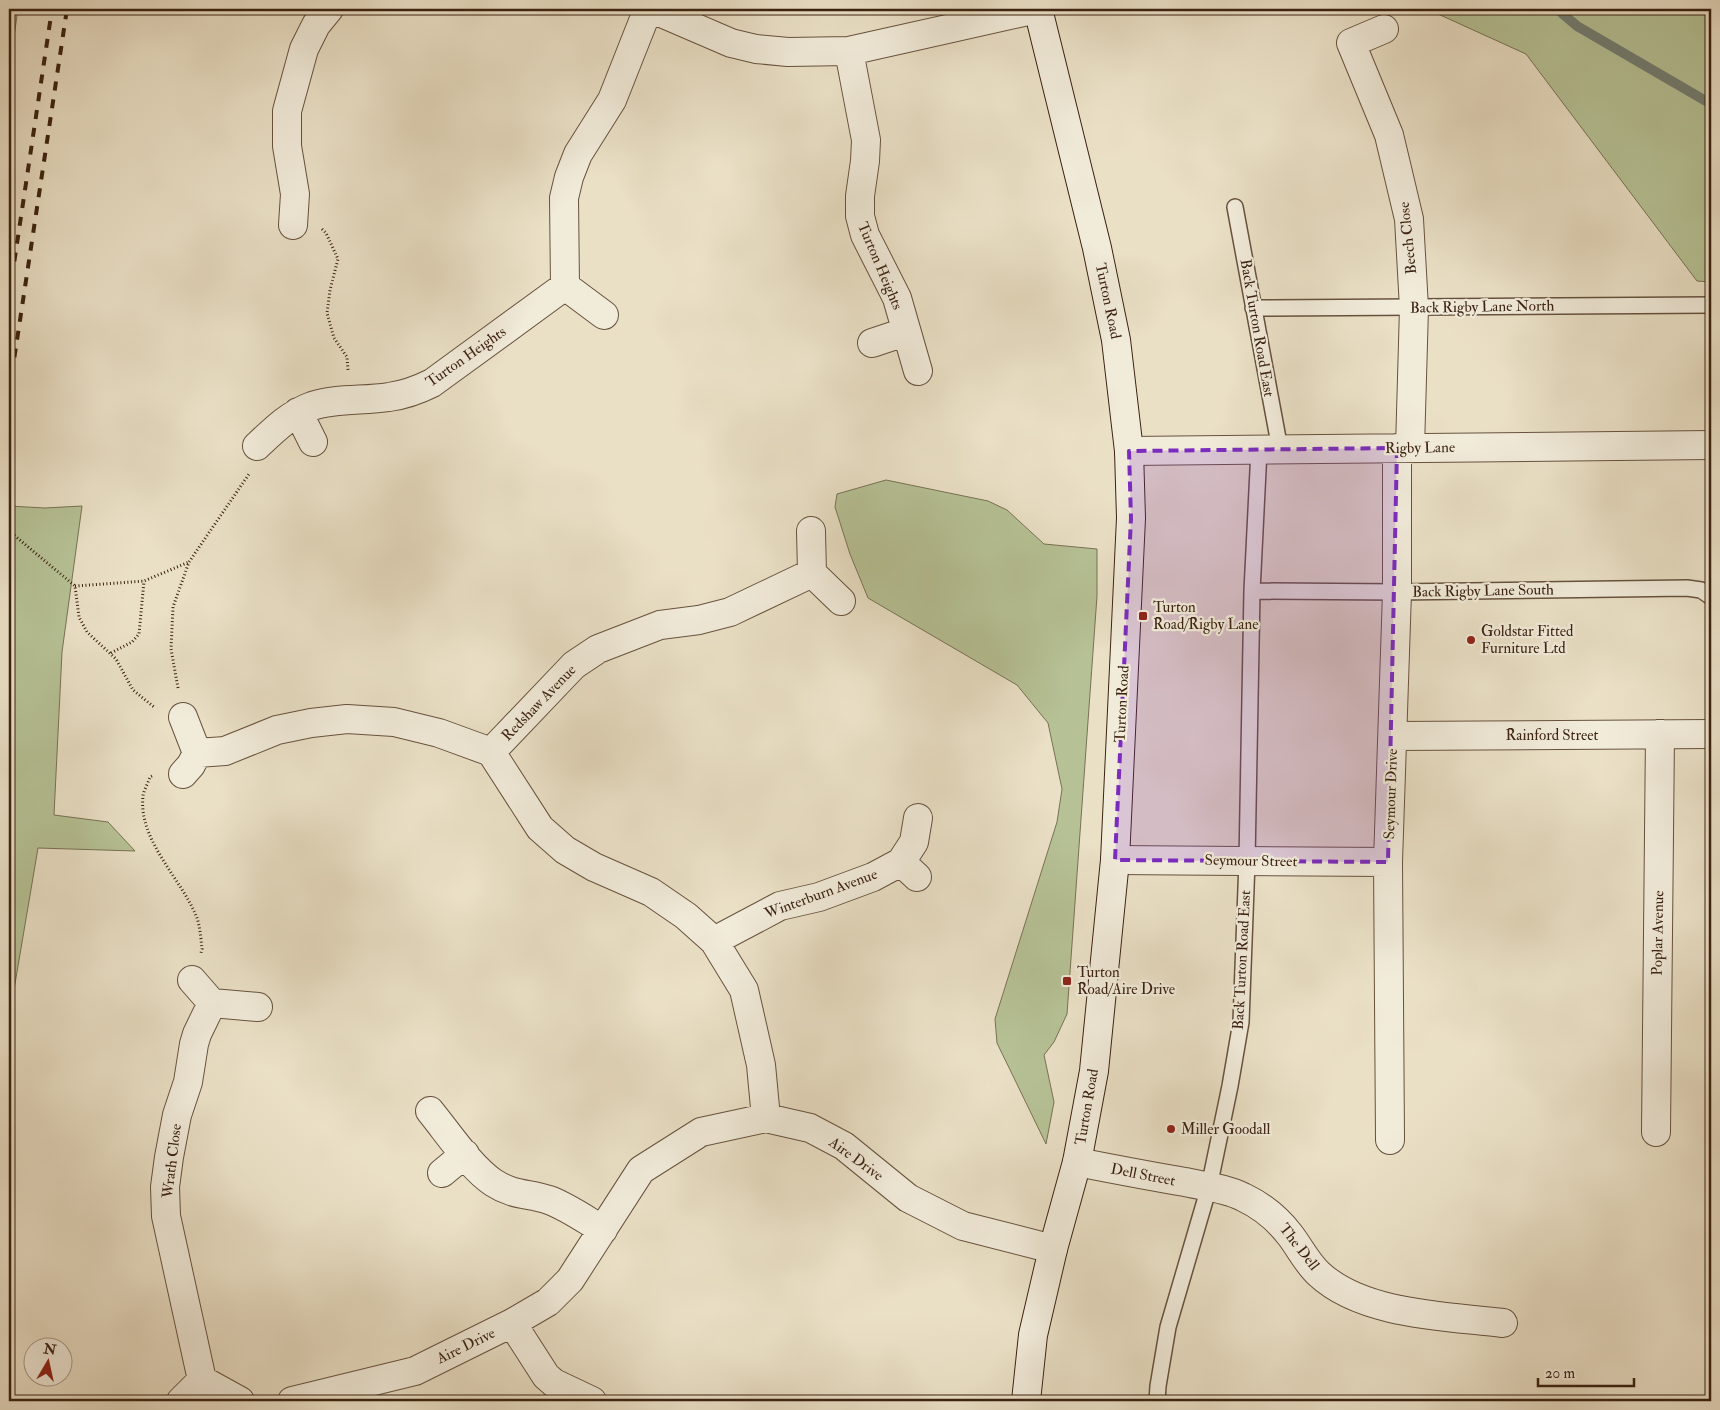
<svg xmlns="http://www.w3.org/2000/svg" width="1720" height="1410" font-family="'IM FELL Double Pica',serif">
  <rect width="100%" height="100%" fill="#eae0c6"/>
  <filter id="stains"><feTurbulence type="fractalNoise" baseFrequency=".004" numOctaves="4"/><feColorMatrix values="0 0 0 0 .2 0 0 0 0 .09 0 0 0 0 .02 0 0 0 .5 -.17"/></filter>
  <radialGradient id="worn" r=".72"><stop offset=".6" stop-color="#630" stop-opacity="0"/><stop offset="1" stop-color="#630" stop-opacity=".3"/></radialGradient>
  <path fill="#b6c296" stroke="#787254" d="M9,9H18L9,71Z
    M1427,9H1711V282L1697,281L1526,54Z
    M886,480L988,501L1007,510L1044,544L1097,549V596L1067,1014L1054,1042L1044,1055L1054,1102L1046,1144L997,1043L995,1019L1057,822L1062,789L1048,723L1017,685L868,598L850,554L835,507L837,494Z
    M9,506L45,508L82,506L62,652L54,815L108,822L135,851L38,848L9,1019Z"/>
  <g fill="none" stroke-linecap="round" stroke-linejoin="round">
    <path stroke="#737f73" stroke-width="10" d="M1557,9L1577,26L1711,104"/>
    <defs>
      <path id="lane" d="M1235,207L1280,449
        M1253,308L1711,305
        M1252,591L1397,592L1687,588L1701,590L1711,597
        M1157,1401L1158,1386L1168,1327L1209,1187L1230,1086L1241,1022L1247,861L1252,591L1259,450"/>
      <path id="street" d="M652,9L731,43L756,49L788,52L849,51L1037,9
        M1384,29L1351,43L1389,135L1409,219L1414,308L1410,448
        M849,51L866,140L865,161L860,196V216L865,235L897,298L918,371
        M293,225L295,194L287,146V111L304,49L316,25L329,9
        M565,286L604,315
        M872,343L905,332
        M298,412L313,442
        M257,446C274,430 290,414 312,406C336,398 364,401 389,397C404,395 418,390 432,383L565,286L564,198L569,177L578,154L612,100L648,9
        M1129,451L1711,445
        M811,531L812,573L841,601
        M183,717L197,753L191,765L183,774
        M1393,736L1711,734
        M491,752L574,665L598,649L660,625L699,620L730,612L812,573
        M197,753L225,751L277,730L311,723L347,719L394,722L439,733L491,752L540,828L565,850L594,867L651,892L686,916L714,941L744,990L761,1065L766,1118
        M1115,860L1388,862
        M917,877L901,862L914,842L918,818
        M714,941L780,906L819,897L873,877L901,862
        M192,980L212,1003L258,1007
        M430,1111C448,1133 471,1168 494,1183C514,1196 529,1193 549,1200C568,1207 586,1220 603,1230
        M1656,1132L1660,734
        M1390,1140L1388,862L1397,592V448
        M1077,1162C1113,1169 1149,1176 1185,1182C1203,1186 1226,1188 1243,1197C1262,1206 1277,1218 1290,1235C1300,1248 1307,1263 1319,1274C1363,1315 1446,1316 1503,1323
        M442,1173L465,1154
        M512,1323L546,1376L554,1383L592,1401
        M202,1380L166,1216L165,1187L169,1157L177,1115L188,1082L194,1044L197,1034L212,1003
        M202,1380L240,1401
        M181,1401L202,1380
        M292,1401L415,1371L512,1323L548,1302L570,1280L641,1170L701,1132L766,1118L810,1128L844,1146L908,1198L963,1226L1053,1249"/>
      <path id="secondary" d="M1026,1401L1033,1335L1053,1249L1077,1162L1094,1071L1115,860L1131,518L1129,451L1116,340L1097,248L1038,9"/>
    </defs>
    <use href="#lane" stroke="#67523e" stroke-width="18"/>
    <use href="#street" stroke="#67523e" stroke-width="30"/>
    <use href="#secondary" stroke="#3b2211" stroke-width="30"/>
    <path stroke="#3b2211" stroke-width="3" stroke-dasharray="1 2.5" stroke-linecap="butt" d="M322,229L326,233L338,259L330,290L327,313L334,338L347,357L348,370
      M9,531L75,586L79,617L87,632L116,659L133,690L154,707
      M75,586L144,581L189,562
      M111,653L132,642L139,634L144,581
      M178,688L171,649L173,607L189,562L249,474
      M152,776L150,777C148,783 144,790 143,796C138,841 182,879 197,918C200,927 201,939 202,949L201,953"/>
    <use href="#lane" stroke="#f1ebda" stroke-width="15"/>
    <use href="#street" stroke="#f1ebda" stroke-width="28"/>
    <use href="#secondary" stroke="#f1ebda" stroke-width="28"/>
    <path stroke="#3b2211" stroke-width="4" stroke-dasharray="9 9" stroke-linecap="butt" d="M9,297L52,9
      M9,393L67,9"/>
  </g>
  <path fill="#7b2cbf" fill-opacity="0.2" stroke="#7b2cbf" stroke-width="4" stroke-dasharray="10 6" stroke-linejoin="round" d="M1397,448L1388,862L1115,860L1131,518L1129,451Z"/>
  <g fill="#8f2418" stroke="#f1ebda" stroke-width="2">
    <rect x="1138" y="611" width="10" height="10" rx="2.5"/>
    <circle cx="1471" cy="640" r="5"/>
    <rect x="1062" y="976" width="10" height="10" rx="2.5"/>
    <circle cx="1171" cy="1129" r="5"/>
  </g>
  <g text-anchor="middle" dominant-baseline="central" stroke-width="4.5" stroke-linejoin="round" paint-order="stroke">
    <g font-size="15" fill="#3b2211" stroke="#f1ebda">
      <text transform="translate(1408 238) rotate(-96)">Beech Close</text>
      <text transform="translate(880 266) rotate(67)">Turton Heights</text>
      <text transform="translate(1108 301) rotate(78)">Turton Road</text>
      <text transform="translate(1482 307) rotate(-1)">Back Rigby Lane North</text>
      <text transform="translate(1257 328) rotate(80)">Back Turton Road East</text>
      <text transform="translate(466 357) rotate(-35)">Turton Heights</text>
      <text transform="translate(1420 448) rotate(-1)">Rigby Lane</text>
      <text transform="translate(1483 591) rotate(-1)">Back Rigby Lane South</text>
      <text transform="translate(539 703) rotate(-46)">Redshaw Avenue</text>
      <text transform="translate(1122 704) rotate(-87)">Turton Road</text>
      <text x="1552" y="735">Rainford Street</text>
      <text transform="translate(1391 794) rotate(-88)">Seymour Drive</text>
      <text transform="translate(1251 861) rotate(1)">Seymour Street</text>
      <text transform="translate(821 894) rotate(-20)">Winterburn Avenue</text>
      <text transform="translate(1658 933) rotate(-89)">Poplar Avenue</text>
      <text transform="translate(1242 960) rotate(-87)">Back Turton Road East</text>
      <text transform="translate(1087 1107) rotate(-80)">Turton Road</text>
      <text transform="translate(856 1159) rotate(36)">Aire Drive</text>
      <text transform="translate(172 1161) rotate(-83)">Wrath Close</text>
      <text transform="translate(1143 1175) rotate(11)">Dell Street</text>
      <text transform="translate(1299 1247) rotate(52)">The Dell</text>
      <text transform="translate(466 1346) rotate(-26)">Aire Drive</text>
    </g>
    <g font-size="15" fill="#3b2211" stroke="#f1ebda" text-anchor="start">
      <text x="1153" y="607">Turton<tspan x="1153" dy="17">Road/Rigby Lane</tspan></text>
      <text x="1481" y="631">Goldstar Fitted<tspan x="1481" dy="17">Furniture Ltd</tspan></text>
      <text x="1077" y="972">Turton<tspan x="1077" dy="17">Road/Aire Drive</tspan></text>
      <text x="1181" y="1129">Miller Goodall</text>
    </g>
  </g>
  <rect width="1720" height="1410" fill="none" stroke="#eae0c6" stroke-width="30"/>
  <rect x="10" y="10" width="1700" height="1390" fill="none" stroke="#3b2211" stroke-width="2.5"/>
  <rect x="15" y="15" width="1690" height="1380" fill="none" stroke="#3b2211"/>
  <g transform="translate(48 1362) rotate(9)"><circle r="24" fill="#f1ebda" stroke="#a89b8a"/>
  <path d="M0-4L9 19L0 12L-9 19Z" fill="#8f2418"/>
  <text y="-8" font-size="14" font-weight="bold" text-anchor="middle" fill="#3b2211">N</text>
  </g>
  <path d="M1538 1378v8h96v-8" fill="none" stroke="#3b2211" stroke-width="2.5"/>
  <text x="1545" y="1378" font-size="15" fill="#3b2211" stroke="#f1ebda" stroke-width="4" paint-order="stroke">20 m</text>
  <rect width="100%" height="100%" filter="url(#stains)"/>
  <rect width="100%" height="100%" fill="url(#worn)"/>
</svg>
